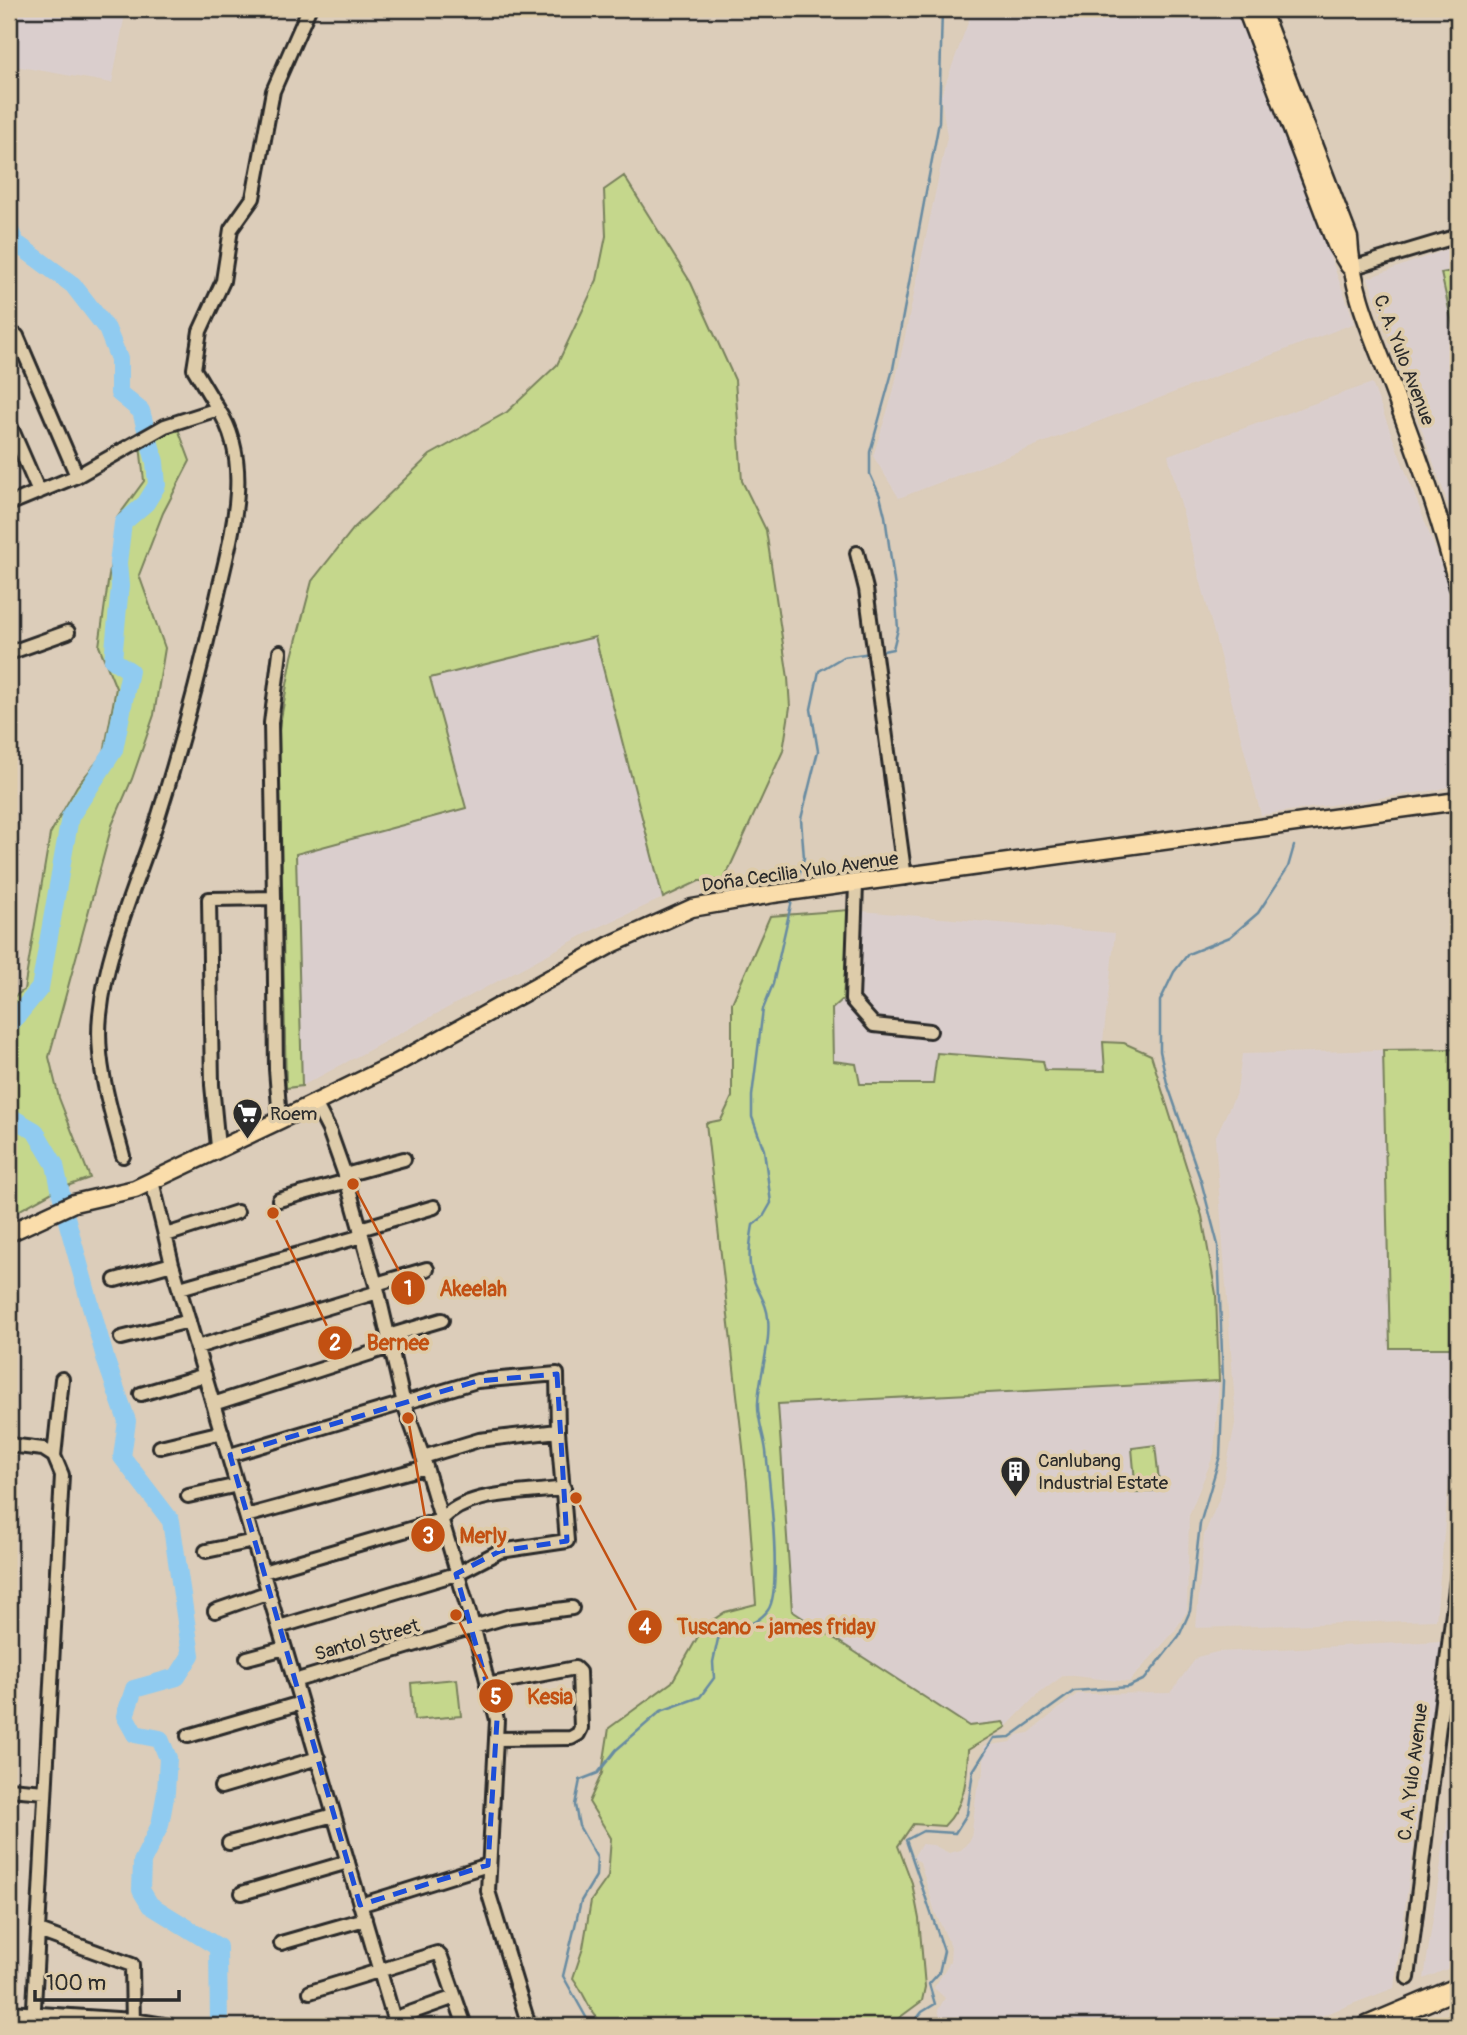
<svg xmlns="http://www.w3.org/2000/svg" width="1467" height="2035" font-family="Pangolin,sans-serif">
  <rect width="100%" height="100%" fill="#dccdba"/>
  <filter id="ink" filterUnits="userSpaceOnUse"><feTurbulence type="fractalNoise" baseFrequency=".0143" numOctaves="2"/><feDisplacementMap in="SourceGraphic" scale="14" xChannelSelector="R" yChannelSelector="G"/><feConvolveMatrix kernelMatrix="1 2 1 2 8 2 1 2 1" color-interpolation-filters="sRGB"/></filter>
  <g filter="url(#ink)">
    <path fill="#dacecd" d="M9,9H126L112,83L9,65Z
      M973,9H1237L1355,323L899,498L873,456L893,393L947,137L941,96Z
      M1458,245V532L1368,278Z
      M1372,383L1444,572L1453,611L1458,639V784L1437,790L1261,815L1168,455Z
      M595,636L663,898L593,930L302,1086L296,854L466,809L430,679Z
      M849,910L1115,933L1103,1042L1106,1071L1045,1070L1043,1061L937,1053L933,1084H860L833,1062L832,1009L843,998Z
      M1383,1050L1390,1348H1458V1383L1436,1620L1196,1628L1204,1535L1220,1497L1236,1419L1215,1138L1237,1091L1242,1054Z
      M1219,1381L1214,1454L1189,1515L1187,1611L1174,1632L1129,1682L1064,1675L1036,1696L1006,1727L1003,1722L969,1726L791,1611L778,1404Z
      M1442,1641L1394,1988L1295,2026H939L942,2023L938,2010L945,1998L934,1988L950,1961L951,1947L935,1912L920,1862L913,1858L921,1844L933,1845L949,1853L961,1850L971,1839L977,1789L984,1771V1746L1011,1742L1017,1735L1029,1733L1077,1694L1170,1693L1197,1657L1217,1652Z
      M1458,1748V1964L1424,1979Z"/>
    <path fill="#c5d78c" stroke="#78815c" stroke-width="2" d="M624,176L691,283L735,380L742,481L766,530L788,678L790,707L783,751L724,880L699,881L663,898L595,637L430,678L466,808L296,854L302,1086L286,1088L279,730L292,657L312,581L354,528L430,455L507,412L557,365L597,280L606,236L604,190Z
      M1458,270V350L1441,273Z
      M177,426L190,461L163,513L139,575L165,648L154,715L132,779L112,825L49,1057L59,1098L90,1178L56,1190L9,1216V1000L24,990L50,834L77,786L104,753L116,688L99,646L117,518L144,481L140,445Z
      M849,910L843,999L832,1009L833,1061L856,1064L860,1084H933L937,1053L1043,1061L1045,1070L1105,1071L1103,1042L1124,1043L1151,1055L1202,1216L1216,1294L1219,1381L778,1404L792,1611L969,1726L1003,1722L1006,1727L968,1750C967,1778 965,1806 944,1826L913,1824L898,1846L912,1883L919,1919L925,1987L922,2001L888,2026H606C589,2014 586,1995 573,1978L583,1948L591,1901L608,1877L611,1838L589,1802L602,1773L609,1728L672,1682L704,1626L725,1612L756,1604L747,1482L706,1123L721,1120L732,1097V1003L770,916Z
      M1458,1049V1348H1390L1383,1050Z
      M1155,1445L1160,1490L1136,1493L1132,1448Z
      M457,1679L461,1716L414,1720L411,1683Z"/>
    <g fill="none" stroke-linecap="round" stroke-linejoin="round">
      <path stroke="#688ba1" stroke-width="2.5" d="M878,652L893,649L898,629L895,588L885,516L880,496L870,474V452L893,369L939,122L942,9
        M796,886L804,858L801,819L818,751L811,709L819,671L843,657L871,653
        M591,2026L563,1976L581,1901L596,1876L597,1858L579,1826L575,1805L580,1780L598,1773L616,1750L661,1711L700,1697L714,1678L713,1662L718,1639C733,1627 756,1627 768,1610C783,1590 769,1479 766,1451C764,1435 757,1419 758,1403C759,1375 771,1346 768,1318C767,1302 758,1293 753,1278C747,1262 750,1242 753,1225L763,1217L771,1203L764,1150L752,1117V1096L763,1009L773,984L793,896
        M911,2026L922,2012L935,2004L929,1984L939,1973L944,1951L906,1840L923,1831L955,1833L967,1814L973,1771L994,1738L1010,1737L1074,1691L1128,1687L1145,1679L1179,1636L1190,1611L1200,1524L1220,1456L1223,1381L1218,1245L1201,1181L1167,1083L1160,1051V1001L1174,972L1188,954L1230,937L1258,913L1288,867L1294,846"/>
      <path stroke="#90cbf0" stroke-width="18" d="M9,229L16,243L73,285L107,329L119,359V393L141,411L155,462L157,485L146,503L123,523L118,563L120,586L113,660L130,671L114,750L70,817L40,988L9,1026
        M9,1116L35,1131L55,1165L66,1217L106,1361L127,1421L122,1457L171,1521L191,1655L177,1677L134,1689L125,1716L135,1734L160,1739L168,1758L166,1792L160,1825L142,1862L141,1890L150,1905L218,1947L219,2026"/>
      <defs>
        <path id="minor" d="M1351,268L1458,236
          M9,340L17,336L77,476
          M218,409L194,369L200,331L223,281L231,229L253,198L273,91L309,9
          M9,423L39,492
          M9,504L77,476L165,426L218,409C255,464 230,539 217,598C200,673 181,745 158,818C137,883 107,946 100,1015C95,1063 111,1111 123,1156
          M857,553L866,589L905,878
          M9,653L68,632
          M856,884L852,1000L874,1025L930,1031
          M274,898L271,723L280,652
          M315,1103L329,1130L345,1175L378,1292L404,1404L423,1457L474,1629L497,1720L488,1891L529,2026
          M218,1147L212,1085L209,899L274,898L276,1069L280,1120
          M345,1175L404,1159
          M152,1181L172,1264L396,2026
          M279,1200L347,1181
          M360,1229L434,1207
          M166,1235L237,1212
          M115,1280L172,1264
          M376,1284L427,1269
          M180,1288L362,1236
          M388,1336L442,1320
          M121,1338L189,1321
          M197,1347L378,1292
          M141,1394L205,1375
          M213,1404L390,1347
          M9,1445L43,1449L54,1456
          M160,1447L222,1432
          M230,1455L477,1381L557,1374L558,1431L479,1440L423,1457
          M188,1496L238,1485
          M246,1516L426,1467
          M206,1551L254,1541
          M263,1572L441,1520C470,1489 524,1495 564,1488
          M215,1611L269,1592
          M279,1627L456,1574L500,1551L567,1541L558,1431
          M247,1658L285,1648
          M294,1681L510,1616L572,1608
          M487,1685L575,1668L579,1672L581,1728L578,1734L571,1738L496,1739
          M188,1736L301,1703
          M221,1787L318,1758
          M9,1789L45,1792
          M229,1843L334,1815
          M242,1893L348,1862
          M360,1905L488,1865
          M39,1931L132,1965L133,2026
          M281,1943L365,1919
          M1408,1978L1458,1571
          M310,1992L437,1953L441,1957L465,2026
          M9,2012L133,2020L170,2026
          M393,2019L455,1997
          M33,2026L62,1475L54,1456L62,1379"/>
        <path id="major" d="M1246,9L1336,245L1349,266
          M1261,9L1349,238C1352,295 1373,335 1392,387C1417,453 1441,519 1458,587
          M9,1233L74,1203L135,1189L280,1120L397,1063L612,944L692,908L773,894L1458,801"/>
        <path id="highway" d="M1368,2026L1458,1988
          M1453,2026L1458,2024"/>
      </defs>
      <use href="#minor" stroke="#2b2b2b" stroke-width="18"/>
      <use href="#major" stroke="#2b2b2b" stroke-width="21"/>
      <use href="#highway" stroke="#2b2b2b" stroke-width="24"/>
      <use href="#minor" stroke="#deccaa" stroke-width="12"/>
      <use href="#major" stroke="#faddab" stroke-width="16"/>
      <use href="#highway" stroke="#faddab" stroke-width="19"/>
    </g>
  </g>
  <path fill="none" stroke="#1d4ed8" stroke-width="5" stroke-dasharray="14 9" stroke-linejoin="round" d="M557,1374L567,1541L500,1551L456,1574L497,1720L488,1865L360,1905L230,1455L477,1381Z"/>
  <defs>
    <symbol id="supermarket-pin" viewBox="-11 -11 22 30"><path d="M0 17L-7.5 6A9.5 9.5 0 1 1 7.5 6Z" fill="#2b2b2b" stroke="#deccaa"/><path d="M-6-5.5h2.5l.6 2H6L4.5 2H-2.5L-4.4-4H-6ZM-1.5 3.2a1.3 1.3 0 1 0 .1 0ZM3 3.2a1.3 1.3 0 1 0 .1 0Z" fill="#fff"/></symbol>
    <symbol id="building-pin" viewBox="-11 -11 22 30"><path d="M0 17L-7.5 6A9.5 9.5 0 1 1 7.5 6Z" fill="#2b2b2b" stroke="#deccaa"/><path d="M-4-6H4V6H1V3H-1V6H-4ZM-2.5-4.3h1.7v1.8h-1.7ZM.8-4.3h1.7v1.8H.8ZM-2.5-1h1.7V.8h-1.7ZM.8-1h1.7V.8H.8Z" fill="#fff"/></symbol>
  </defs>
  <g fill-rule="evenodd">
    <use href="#supermarket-pin" x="230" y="1096" width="35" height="47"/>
    <use href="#building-pin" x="998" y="1454" width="35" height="47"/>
  </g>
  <g text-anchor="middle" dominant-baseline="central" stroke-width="7" stroke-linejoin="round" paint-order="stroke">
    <g font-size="19" fill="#2b2b2b" stroke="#deccaa">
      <text transform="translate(1404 360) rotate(69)">C. A. Yulo Avenue</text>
      <text transform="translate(800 872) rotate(-8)">Doña Cecilia Yulo Avenue</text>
      <text transform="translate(367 1640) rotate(-16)">Santol Street</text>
      <text transform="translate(1413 1772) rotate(-83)">C. A. Yulo Avenue</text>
    </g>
    <g font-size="19" fill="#2b2b2b" stroke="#deccaa" text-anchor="start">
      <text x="270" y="1114">Roem</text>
      <text x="1038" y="1461">Canlubang<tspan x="1038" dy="22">Industrial Estate</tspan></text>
    </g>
  </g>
  <path fill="none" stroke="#c25012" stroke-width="2.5" d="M353 1184L408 1288M273 1213L335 1343M408 1418L428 1535M576 1498L645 1627M456 1615L496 1696"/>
  <g fill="#c25012" stroke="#deccaa" stroke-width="2.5">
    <circle cx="353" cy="1184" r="7"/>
    <circle cx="273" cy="1213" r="7"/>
    <circle cx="408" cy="1418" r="7"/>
    <circle cx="576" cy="1498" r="7"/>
    <circle cx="456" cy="1615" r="7"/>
    <circle cx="408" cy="1288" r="18"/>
    <circle cx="335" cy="1343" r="18"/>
    <circle cx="428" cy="1535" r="18"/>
    <circle cx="645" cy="1627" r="18"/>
    <circle cx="496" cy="1696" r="18"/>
  </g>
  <g font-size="21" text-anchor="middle" font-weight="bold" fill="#fff">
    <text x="408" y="1296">1</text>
    <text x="335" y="1350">2</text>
    <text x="428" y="1543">3</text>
    <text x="645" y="1634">4</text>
    <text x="496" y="1704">5</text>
  </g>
  <g font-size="21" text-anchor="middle" font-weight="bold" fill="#c25012" stroke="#deccaa" stroke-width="7" stroke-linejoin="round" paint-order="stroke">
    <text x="473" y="1296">Akeelah</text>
    <text x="398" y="1350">Bernee</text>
    <text x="483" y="1543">Merly</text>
    <text x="776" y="1634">Tuscano - james friday</text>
    <text x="550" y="1704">Kesia</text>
  </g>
  <rect width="1467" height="2035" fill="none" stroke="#deccaa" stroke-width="35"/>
  <rect x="18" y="18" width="1432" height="2000" fill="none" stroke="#2b2b2b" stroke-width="2.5" filter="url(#ink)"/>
  <path d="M35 1990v10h144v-10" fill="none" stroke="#2b2b2b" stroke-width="3.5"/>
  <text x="46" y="1990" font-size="21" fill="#2b2b2b" stroke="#deccaa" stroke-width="5" paint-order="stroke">100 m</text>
</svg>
